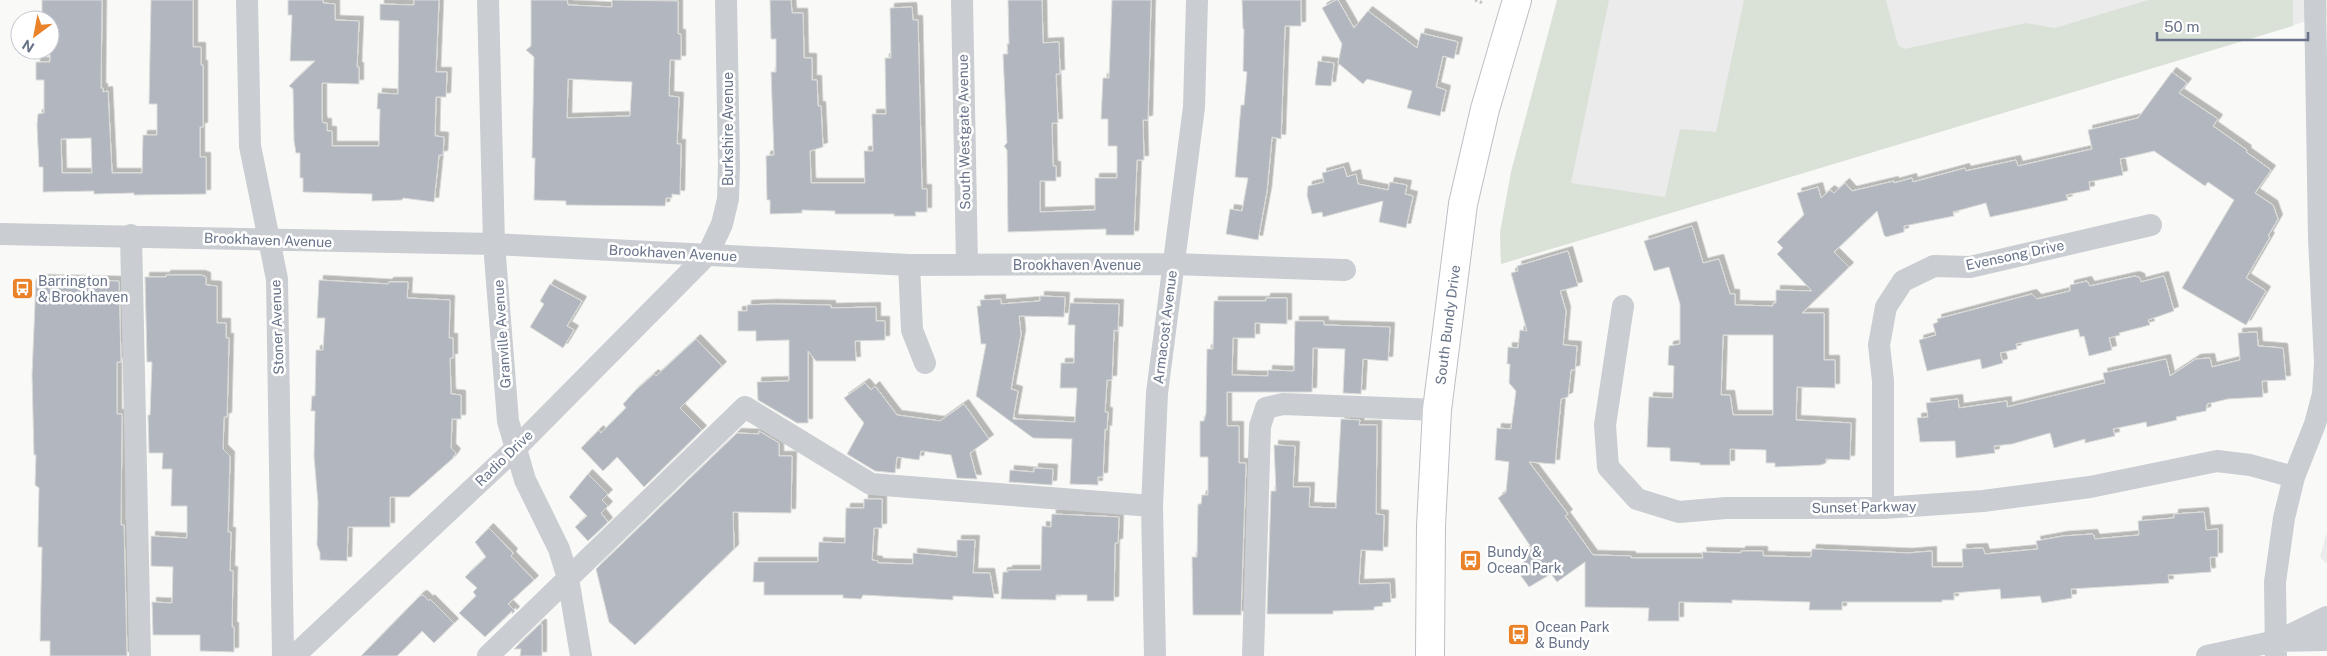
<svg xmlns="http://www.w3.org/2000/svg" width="2327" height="656" font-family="'Public Sans',sans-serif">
  <defs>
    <filter id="shadow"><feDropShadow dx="4.5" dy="-4.5" stdDeviation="0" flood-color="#0004"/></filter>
  </defs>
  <rect width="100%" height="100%" fill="#f9faf7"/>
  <path fill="#eaebea" d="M1557,0H2327V15L1501,264L1500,233L1511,172Z
    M2327,532V564L2320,557Z"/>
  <path fill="#dae2d8" d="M1557,0H1609L1571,183L1665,197L1680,129L1716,132L1744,0H1886L1898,45L1904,49L2026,23L2055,28L2148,0H2293V26L1501,264L1500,233L1511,172Z"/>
  <path fill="#b2b7bf" stroke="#dbdcd9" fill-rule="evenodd" filter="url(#shadow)" d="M42,0H102L101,88H103V92L108,91L112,173H142L143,135H157V104H149L151,0H193V47H201V65H203V127H200V157H206V194L134,195V193L94,194V191L43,192V167H39L37,125L38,114L44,113V80H36V62H50V20H42ZM91,138L92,173H62L61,139Z
    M288,0H323V3L335,4V20L359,21L357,67H359V84L322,83V120L323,123H327V131H332V146H379L380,109H377L378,93L398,94L399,21L380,20V4L414,5V0H439L436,72H447L446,97H436L435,136L444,137L443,155H439L434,202L403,198L402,200L372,201V194L303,192V178H300V153H296L294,141L293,89L289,86L315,61H290L292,15H288Z
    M531,0H567L568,5L612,7V0L678,1V34H681V60H670L669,96L679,97L677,144H681L680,195L672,194V198H666L665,206L566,205V201L534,200L535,158H532L534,57L526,50L531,46ZM568,79L632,82L630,116L567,118Z
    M770,0H791L792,13H803L804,58H812V80H817L818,106H821L823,147L810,151L811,183H865L864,151H873L872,114H886L885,58H891L890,8L912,7L913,20H918L922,189H927V212H915L916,216H894V214H835V211L802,210V213L770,214V200H767L766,156L774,155L771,72H776V39H771Z
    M1008,0H1042L1043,43L1059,42L1060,74H1056L1058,123H1052L1053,166H1056V181H1040V212L1095,210V178H1117V146H1108V119H1101L1103,78H1109L1112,0H1151L1148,120H1143L1144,160H1137L1134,235H1106V229L1008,232L1007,150L1004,146L1007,143L1003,54H1008L1007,44H1009Z
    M1242,0H1301V26H1285L1281,139L1272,137L1267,191L1258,240L1226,234L1230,209L1242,211L1248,178L1235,177L1241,105H1244L1247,72L1243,71L1244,29H1243Z
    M1336,0H1338L1354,28L1368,11L1417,48L1421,33L1458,42L1454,59L1443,56L1436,87L1446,90L1440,116L1407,108L1412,91L1367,79L1363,84L1338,63L1342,44L1322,8Z
    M1318,61L1334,63L1331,86L1315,85Z
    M2172,72L2187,83L2179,93L2218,119L2213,126L2247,150L2246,152L2271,170L2255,193L2273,205L2278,219L2268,236L2270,237L2246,278L2266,291L2246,325L2182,288L2234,200L2208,182L2205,186L2154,151L2120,159L2123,175L2089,182L2090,190L2066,195L2068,200L2037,207L1990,217L1986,203L1953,212L1954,216L1904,226V232L1886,237L1884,235L1877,211L1834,252L1849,267L1802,313H1824V360H1835V388L1797,387L1796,420L1851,423L1850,460L1826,459V463L1821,465L1775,467V463H1766V450L1730,449V465H1700V463L1670,461V448L1647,447L1649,397L1673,398L1674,366L1668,365L1669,346L1680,344V304L1669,267L1654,271L1644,241L1692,226L1703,263L1719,259L1730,294H1735V305L1773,306V303H1776V290L1812,291L1777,254L1783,248L1777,242L1804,215L1797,193L1818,187L1821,198L1830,190L1834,193L1845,183L1852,191L1894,181V183L1912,178L1913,182L1965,168L1966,171L2016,160L2018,166L2092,149L2088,130L2138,118ZM1723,335H1773V415H1733L1730,395H1721Z
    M1344,167L1347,177L1356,174L1358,184L1388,190L1390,182L1407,185L1405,194L1413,196L1406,228L1379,222L1383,201L1323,217L1322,212L1312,214L1307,195L1308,186L1324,182L1322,173Z
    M1568,251L1578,286L1560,291L1566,311L1563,345L1577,346L1575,370H1571L1568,397L1561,399L1555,464L1529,462L1568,514L1565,516L1593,555L1631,556V558H1703L1702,552L1741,553V551H1763V556L1811,557L1812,549L1908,553L1932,551V567H1963L1962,549L1983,548L1985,554L2038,549L2036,541L2063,536L2093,534L2095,539L2139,535L2138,521L2174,518V514L2204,512L2206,530L2218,529V557H2210L2211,572L2168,575L2169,583L2071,589L2072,598L2042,603L2040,596L2001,599L2000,589L1954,593V600H1942V602H1842V610H1809L1810,602L1732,600V603L1679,602V621H1648L1649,608L1585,607V562L1557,582L1551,574L1529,587L1518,572L1526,566L1519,555L1531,547L1498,498L1506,492L1509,462L1495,460L1497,428L1511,429L1516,391L1509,383L1510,364H1507L1508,347L1518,348L1520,330L1527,331L1511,273L1518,271L1517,266Z
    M166,275H201L206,277V285L217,286V323H226V338H229L227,417H224L223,449L230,456L228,532H231L230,571H233L232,627H234V652L200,651V635H153L152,602L172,603L173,567L151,566V536L187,538V506H171L172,469H162L163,453H149L148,415H150L152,362H147L145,277H166Z
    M2135,276L2140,278L2141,282L2164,276L2174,311L2148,320L2150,325L2119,333L2120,335L2109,338L2112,350L2089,356L2084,336L2080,337L2078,329L2016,344L2017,349L2000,353L2003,363L1982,369L1980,359L1927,371L1919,340L1936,335L1933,324L1938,322L1937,319L2032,294L2037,299L2070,291V285L2087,281L2090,286Z
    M36,279L119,281L121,362H117V414H122L121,525H124L127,656H50V641H40L42,547H38V532L39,488L35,485L36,455H34L32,375Z
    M319,280L388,284L389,282H408L407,298L450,300L449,338H453V358H450L451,394L461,395V419H452L451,448L456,453L452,459L409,497H390V527H348L347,561L320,560V553L317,545L318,503L314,456L315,411H311L312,396H315L316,350H323L325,318H317Z
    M550,284L582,301L567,326L574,330L563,348L530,327L544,304L540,301Z
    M1040,296L1065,297L1064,317L1019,316L1021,334L1011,389L1018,391L1013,419L1075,422L1077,388H1060L1061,363H1074L1075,325H1068L1070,303L1119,304L1118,331L1114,330L1112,380H1107L1105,412H1108L1107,430L1105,429L1103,477H1098V485L1070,484L1072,439L1033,438L976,396L986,344H981L977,306H981L980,300L1001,299V304L1040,301Z
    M1266,298H1287V324L1255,323V338H1233L1232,375L1268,376V370L1294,371L1295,321H1324V325L1390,327L1388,361L1363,359L1361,394L1343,393L1345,349L1313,348L1312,392H1227V426H1239V463H1246L1241,615H1193L1192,557H1197L1198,504H1201L1202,495H1208V457H1200V421H1204L1206,413L1207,349H1213L1214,301H1266Z
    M772,304L831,305V308L876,307V321H885V340L855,341L856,361H816L808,351V423H797L758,400L757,382L789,381V340L756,341V331H738V311H747V305Z
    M2257,332L2258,346L2283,348L2286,380L2262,381L2263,397L2228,399L2207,404L2206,411L2176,417L2177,420L2147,427L2146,422L2113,429L2115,436L2085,443V439L2054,448L2050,433L2012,444L1994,446L1995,453L1956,458L1955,441L1920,442L1917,418L1928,417L1926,403L1958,399L1959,408L2007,401V407L2105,383L2103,373L2166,359L2170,376L2196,359L2210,358L2212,367L2240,360L2238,333Z
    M696,339L722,366L680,408L702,430L644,487L617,457L603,471L581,448L599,430L601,433L626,408L623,404L636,390L654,374L656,376Z
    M865,383L871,390L875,386L897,415L940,421L964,404L989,439L970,453L977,479L957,478L951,455L921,451L919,460L897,457L895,473L875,471L847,454L864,423L844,398Z
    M1341,419L1360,420L1359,425H1377L1376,514L1384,515L1383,551L1361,550L1359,584L1390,583L1391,602L1382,603L1383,606L1374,607V610L1333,611V614H1267L1271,491H1276L1274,445L1295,446L1293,487H1310L1309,507L1336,508Z
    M759,431L779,443V456H792L791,513L733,512L734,549L635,645L609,622L596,569L737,433L759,434Z
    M1034,468L1053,469L1052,485L1009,482L1010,470L1034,472Z
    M588,474L608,494L602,500L608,506L601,513L608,522L588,541L575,527L587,516L569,497Z
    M864,499H882V528H874L872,560L878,561V563L913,564V553L957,557V540H975L973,573H990L994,598L953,596V600L863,595L861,599L843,598V595H764V582H753L754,562H818L819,542L845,543L846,508H864Z
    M1052,514L1119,517L1118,543H1115L1114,601H1087V595H1056V600L1001,599L1003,572H1008V570H1041L1042,526L1051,527Z
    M489,528L513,553L511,556L534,580L508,604L515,611L512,614V611L485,637L459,613L476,596L473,592L477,588L465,577L486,557L475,542Z
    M423,595L429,601L430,599L454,623L434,643L422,631L397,656H361L420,596Z
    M540,624H542V656H520L521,649H514Z"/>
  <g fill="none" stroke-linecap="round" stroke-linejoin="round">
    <defs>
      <g id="major">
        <path id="s1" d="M1430,656L1431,526L1437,410L1463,204L1485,109L1517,0"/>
      </g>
    </defs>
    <use href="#major" stroke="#bdbfc4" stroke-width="30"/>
    <path stroke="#c1c3c6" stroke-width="3" stroke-dasharray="2.5 2.5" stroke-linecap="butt" d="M1475,0L1483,3"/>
    <path stroke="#cacdd1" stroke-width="22" d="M247,0L250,146L277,279L283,656
      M488,0L494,244L508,421L525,480L559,549L568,578L581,656
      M962,0L967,265
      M0,234L494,244L909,265L1173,264L1345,270
      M131,235L140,656
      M909,265L912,330L925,363
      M1623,306L1605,425L1608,467L1637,499L1679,512L1726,508H1883L1983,501L2090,487L2217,461L2250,465L2294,477
      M1883,508V381L1879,345L1886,307L1903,281L1934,266L1970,267L2151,225
      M2284,638L2327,617
      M294,656L515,449L708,254L722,224L728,199L729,165L726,0
      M488,656L745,407L871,484L1152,506
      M1155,656L1152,506L1157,393L1194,107L1197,0
      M1253,656L1260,426L1266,408L1283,404L1437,410
      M2207,656L2276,641L2327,640
      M2276,656L2275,582L2284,518L2294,477L2315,424L2323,394L2325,363L2319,238L2315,0"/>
    <use href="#major" stroke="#fff" stroke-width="28"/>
  </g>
  <defs>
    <symbol id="bus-square" viewBox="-11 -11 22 22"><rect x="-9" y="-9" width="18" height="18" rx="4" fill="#e98228" stroke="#fff"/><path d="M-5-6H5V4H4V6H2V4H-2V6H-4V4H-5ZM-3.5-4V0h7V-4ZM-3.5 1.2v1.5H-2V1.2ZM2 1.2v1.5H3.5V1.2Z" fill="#fff"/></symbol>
  </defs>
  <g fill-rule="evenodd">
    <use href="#bus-square" x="10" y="276" width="25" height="25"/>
    <use href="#bus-square" x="1458" y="548" width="25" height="25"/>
    <use href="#bus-square" x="1506" y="622" width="25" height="25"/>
  </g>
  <g text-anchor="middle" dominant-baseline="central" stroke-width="5" stroke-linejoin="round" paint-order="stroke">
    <g font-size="14" fill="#687389" stroke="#fff">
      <text transform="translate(728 129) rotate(-90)">Burkshire Avenue</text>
      <text transform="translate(964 132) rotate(-91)">South Westgate Avenue</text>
      <text transform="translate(268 240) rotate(2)">Brookhaven Avenue</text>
      <text transform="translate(673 253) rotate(3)">Brookhaven Avenue</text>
      <text transform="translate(2015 255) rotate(-12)">Evensong Drive</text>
      <text x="1077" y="265">Brookhaven Avenue</text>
      <text stroke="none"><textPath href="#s1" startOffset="332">South Bundy Drive</textPath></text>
      <text transform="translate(277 327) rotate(-92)">Stoner Avenue</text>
      <text transform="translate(1165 327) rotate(-83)">Armacost Avenue</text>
      <text transform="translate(502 334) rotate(-94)">Granville Avenue</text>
      <text transform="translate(504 458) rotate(-44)">Radio Drive</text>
      <text transform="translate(1864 507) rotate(-1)">Sunset Parkway</text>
    </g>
    <g font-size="14" fill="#687389" stroke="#fff" text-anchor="start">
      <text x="38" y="281">Barrington<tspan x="38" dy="16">&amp; Brookhaven</tspan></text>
      <text x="1487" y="552">Bundy &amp;<tspan x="1487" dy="16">Ocean Park</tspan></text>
      <text x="1535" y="627">Ocean Park<tspan x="1535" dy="16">&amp; Bundy</tspan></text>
    </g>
  </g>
  <g transform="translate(35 35) rotate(212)"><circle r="24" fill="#ffffff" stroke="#c3c7d0"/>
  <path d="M0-4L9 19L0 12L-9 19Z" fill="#e98228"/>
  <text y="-8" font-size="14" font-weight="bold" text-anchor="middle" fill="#687389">N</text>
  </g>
  <path d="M2157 32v8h151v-8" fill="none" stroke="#687389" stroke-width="2.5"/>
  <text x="2164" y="32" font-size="15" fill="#687389" stroke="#ffffff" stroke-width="4" paint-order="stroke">50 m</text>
</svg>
